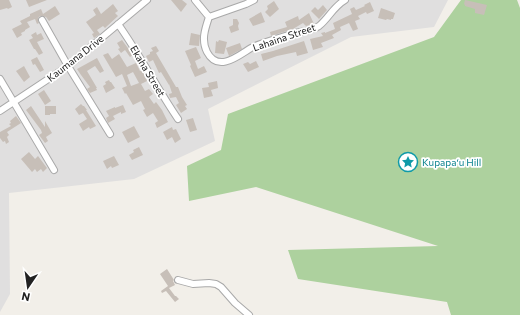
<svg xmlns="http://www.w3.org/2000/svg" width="520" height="315" font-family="Commissioner,sans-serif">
  <rect width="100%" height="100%" fill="#f2efe9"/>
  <path fill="#e0dfdf" d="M0,0H448L434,27L351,37L208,109L215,141L134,179L9,193L10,294L0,312Z"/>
  <path fill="#add19e" d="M461,0H517L520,8V315H451L447,302L298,279L288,250L438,246L256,187L189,201L187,166L221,150L228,114L434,37Z"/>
  <path fill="#c7bfb8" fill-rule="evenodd" d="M0,0H9L12,7L8,9L7,8L0,10Z
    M26,0H47L29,7Z
    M171,0H182L187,4L181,12Z
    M465,0L487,5L484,15L475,13V9L465,6V5L464,4Z
    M274,1L279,9L270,17L265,12L268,9L267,6Z
    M370,2L374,11L367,14L366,12L358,16L360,19L355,21L358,29L353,31L349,23L340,27L341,30L332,35L334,38L321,43L323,47L313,50L310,39L323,36L321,33L325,32V33L335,29L333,23L352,14L350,9L354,7L356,10L365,6L364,5Z
    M113,4L118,11L115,13L118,16L105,28L103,26L97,30L100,34L94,38L92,34L94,33L86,22L96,15L93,10L97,7L101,14Z
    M323,5L327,10L319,19L311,11L315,7L318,10Z
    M55,6L60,14L49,21L46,17L40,16L38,18V20L39,23L37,24L35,19L27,22L30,27L25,30V31L21,33L22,35L17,38L12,29L22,24L20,21L30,16V14L41,9L43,14Z
    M381,8L395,13L393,19H391V20L387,19L386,20L378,18Z
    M261,12L265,22L253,26L249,19Z
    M309,13L314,24L306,26L303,23L293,29L271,36L270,32L287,27L285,22L298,16L299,20Z
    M233,19H237L239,23L238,26L239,30L231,33L229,27L233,25Z
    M36,32L37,35L41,33L44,39L37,42L43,53L39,55L35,49H34L29,40L33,38L31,35Z
    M191,33L200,35L199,46L189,45Z
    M122,40L133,55L130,57L125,50L121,53L118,49L120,48L117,43Z
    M219,40L227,42L224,54L215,53L216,41L218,42Z
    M304,41L308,53L297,56L296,52L277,56L263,61L261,54L273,51Z
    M240,43L242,49L229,56L226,48Z
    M156,46L159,51L156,53L176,87H178L182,97L187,105L185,106L187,109L181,113L176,105L179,103L176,97L170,98L169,94L172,93L169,84V85L161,72L159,73L153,60L149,62L146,56L150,54V52L153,51L151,48Z
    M196,47L201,58L195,61L198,69L204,66L207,72L195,77L190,66L191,65L185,51Z
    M108,53L112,59L119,54L127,67L136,63L140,71L142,70L147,81L141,84L145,91L149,89L153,94L149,97L154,104L156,102L162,110L168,122L157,128L155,123L158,121L153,113L147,117L143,110L145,109L141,101L133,105L126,93L125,94L122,88L127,86L122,74L116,77L103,55ZM133,72L139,83L131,86L127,75Z
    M37,57L44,70L40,72L35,64L33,65L31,60Z
    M97,58L104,71L100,73L95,66L87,71L97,88H96L97,90L90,93L87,89L90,87L81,75L77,69Z
    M256,61L259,67L248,72L243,64L248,62L250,64Z
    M24,66L30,77L24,82L16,71Z
    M109,80L110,82H111L115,88L106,93L103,86L106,84L105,82Z
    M217,81L218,88L211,90L213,96L204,98L202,88L209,87L208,83Z
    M44,90L51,101L45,105L38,94Z
    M81,104L83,106H84L87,110H86L96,126L90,129L89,127L83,131L79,124L87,119L83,113L79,115L75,109Z
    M123,105L126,112L121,114V112L113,116L115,119L108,123L106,118L109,116L106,111L115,107V108Z
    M31,106L45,127V121L52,133L46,137L48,141L45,143L39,135L42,133L41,130L26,110Z
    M45,106H56V114H50V115H45Z
    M16,116L21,123L7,132L9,135L7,137L9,142L6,144L5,141L3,142L0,138V132L11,126L9,124L11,123L10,121Z
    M193,118L197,130L190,132L186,120Z
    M134,126L140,137L128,143L122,132Z
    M172,127L173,130L176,129L181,139L175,143L172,137L167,140L163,132Z
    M139,147L143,155L132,160L129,155L134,152L133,150Z
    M29,152L35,159L38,156L47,168L43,172L41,169L37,172L35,169L32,172L21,159Z
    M114,156L119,165L112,168L111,166L107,169L103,161Z
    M167,269L174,280L173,281L175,285L169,288L175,296H176L179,299L175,302L166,291L162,293L161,291L168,286L160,274Z"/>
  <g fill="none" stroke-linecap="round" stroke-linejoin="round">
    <defs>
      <path id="minor" d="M195,0L209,17C205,29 201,40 207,52C218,73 238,56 251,48C256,45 261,44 266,42C275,39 285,36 295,33C303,31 312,31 319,26C329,18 333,7 345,0
        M209,17L246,4L254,0
        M42,20L68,66L110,134
        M118,24C140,55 157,88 178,119
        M0,79L54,170
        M0,111L68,66L147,0
        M178,280L193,284L209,283L216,284L221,287L235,303L249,315"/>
    </defs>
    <use href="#minor" stroke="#a9a9a9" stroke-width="8"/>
    <use href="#minor" stroke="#fff" stroke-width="6"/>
  </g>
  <defs>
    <symbol id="sight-ring" viewBox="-11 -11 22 22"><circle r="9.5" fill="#fff" stroke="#0f9aa8" stroke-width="1.5"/><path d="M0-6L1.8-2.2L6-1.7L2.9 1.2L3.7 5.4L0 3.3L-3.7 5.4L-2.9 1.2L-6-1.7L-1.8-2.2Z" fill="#0f9aa8"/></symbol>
  </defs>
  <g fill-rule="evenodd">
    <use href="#sight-ring" x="397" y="151" width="22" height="22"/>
  </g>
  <g text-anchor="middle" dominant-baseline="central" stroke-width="3.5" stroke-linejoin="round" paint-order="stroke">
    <g font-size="10" fill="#222" stroke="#fff">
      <text transform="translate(284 37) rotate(-19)">Lahaina Street</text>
      <text transform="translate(75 58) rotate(-38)">Kaumana Drive</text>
      <text transform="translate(148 71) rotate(59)">Ekaha Street</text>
    </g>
    <g font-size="10" fill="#0d838f" stroke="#fff" text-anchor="start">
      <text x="422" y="162">Kupapaʻu Hill</text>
    </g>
  </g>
  <g transform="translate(28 287) rotate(193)" stroke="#ffffff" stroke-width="3" paint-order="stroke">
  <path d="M0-3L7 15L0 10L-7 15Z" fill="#222222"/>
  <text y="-6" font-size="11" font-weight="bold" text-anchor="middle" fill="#222222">N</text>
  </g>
</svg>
